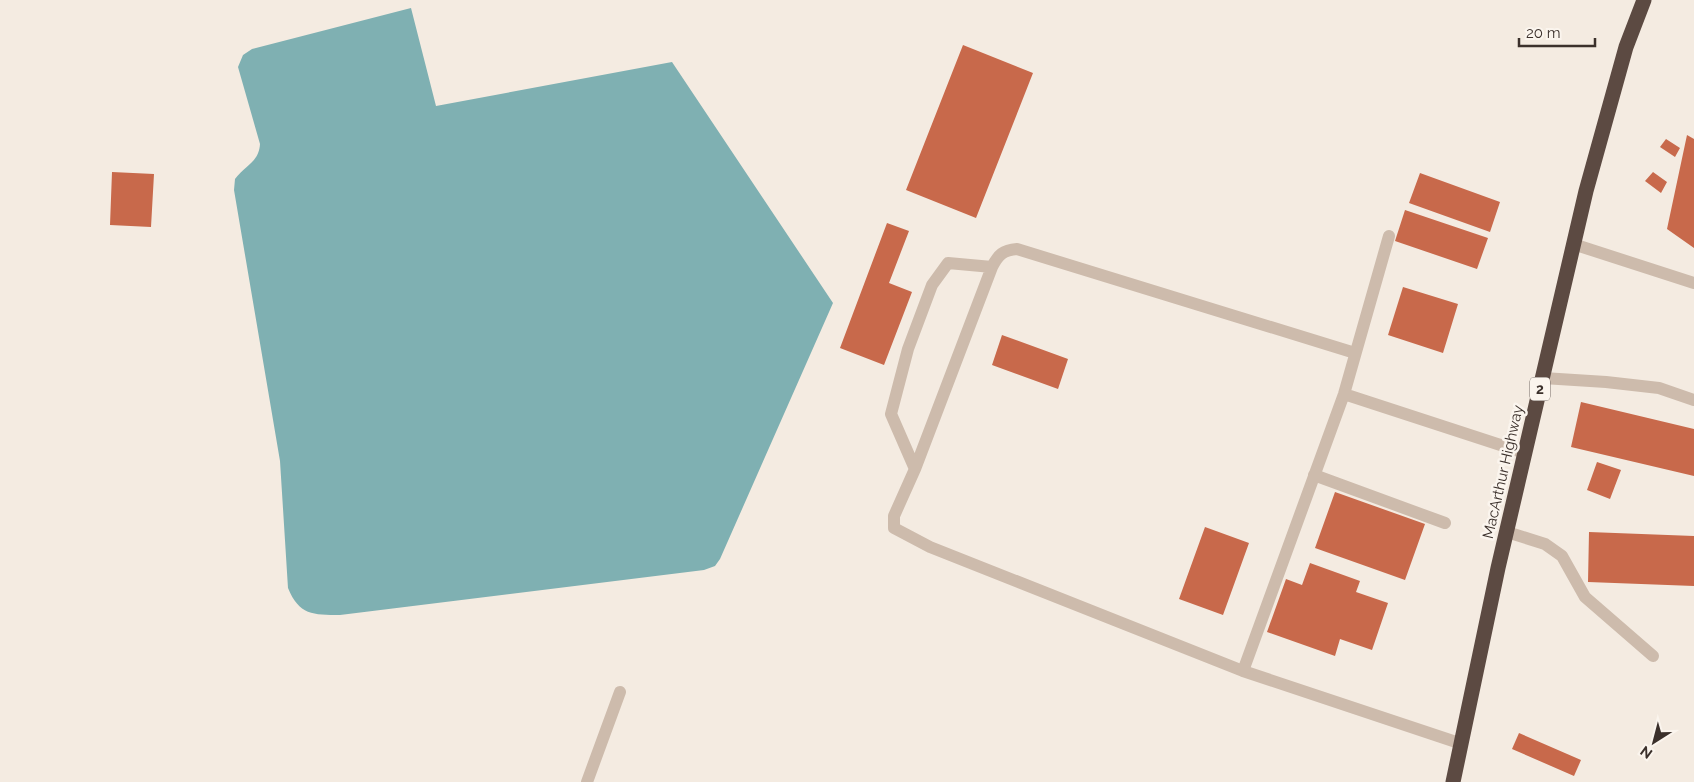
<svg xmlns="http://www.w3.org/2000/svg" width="1694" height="782" font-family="Raleway,sans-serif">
  <rect width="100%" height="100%" fill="#f4ebe1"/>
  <path fill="#7fb0b2" d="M411,8L436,106L672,62L833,303L720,559L715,566L704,570L340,615C313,615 299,615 288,588L280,461L234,190L235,179C245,166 259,162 260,144L238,67L243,55L252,49Z"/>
  <path fill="#c8694b" d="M963,45L1033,73L976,218L906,190Z
    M1687,135L1694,139V248L1667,229Z
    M1666,139L1680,148L1675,157L1660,147Z
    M112,172L154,174L151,227L110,225Z
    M1653,172L1667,182L1661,193L1645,181Z
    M1420,173L1500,202L1490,232L1409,203Z
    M1405,210L1488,238L1477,269L1395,241Z
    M887,223L909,231L889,283L912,292L884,365L840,348Z
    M1403,287L1458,304L1443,353L1388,335Z
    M1002,335L1068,359L1058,389L992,365Z
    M1581,402L1694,429V476L1571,447Z
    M1597,462L1621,470L1610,499L1587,490Z
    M1335,492L1425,524L1405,580L1315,548Z
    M1205,527L1249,543L1223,615L1179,599Z
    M1589,532L1694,536V586L1588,582Z
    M1310,563L1360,581L1356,592L1388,603L1372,650L1340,639L1335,656L1267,632L1286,579L1302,585Z
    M1519,733L1581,760L1574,776L1512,749Z"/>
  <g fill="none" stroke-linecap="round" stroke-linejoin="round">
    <path stroke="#cdbbac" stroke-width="12" d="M1573,244L1694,283
      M1355,353L1017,249C1003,250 998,255 992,267L915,469L894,516V528L930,547L1243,671L1462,744
      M1543,378L1606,382L1659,388L1694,400
      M1344,394L1525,453
      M915,469L891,414L908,349L932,285L948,263L992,267
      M1314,475L1445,523
      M1507,532L1545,544L1562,556L1585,597L1653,656
      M1243,671L1344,394L1389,236
      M587,782L620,692"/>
    <path stroke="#5c4a42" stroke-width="15" d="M1453,782L1498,568L1586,191L1626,47L1644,0"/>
  </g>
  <g text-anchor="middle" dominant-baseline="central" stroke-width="5" stroke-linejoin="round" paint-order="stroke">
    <rect fill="#fbf5ee" stroke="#756b66" stroke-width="1" x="1530" y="377.5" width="20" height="23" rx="4"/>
    <g font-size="14" font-weight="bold" fill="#3b302b">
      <text x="1540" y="389">2</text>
    </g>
    <g font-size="15" fill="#3b302b" stroke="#fbf5ee">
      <text transform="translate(1503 472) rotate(-77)">MacArthur Highway</text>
    </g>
  </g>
  <g transform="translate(1654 742) rotate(216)" stroke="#fbf5ee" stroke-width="4" paint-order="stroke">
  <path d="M0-4L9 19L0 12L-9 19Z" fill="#3b302b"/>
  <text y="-8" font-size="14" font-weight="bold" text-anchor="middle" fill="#3b302b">N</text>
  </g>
  <path d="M1519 38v8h76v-8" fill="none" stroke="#3b302b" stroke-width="2.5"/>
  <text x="1526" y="38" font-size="15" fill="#3b302b" stroke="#fbf5ee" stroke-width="4" paint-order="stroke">20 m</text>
</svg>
